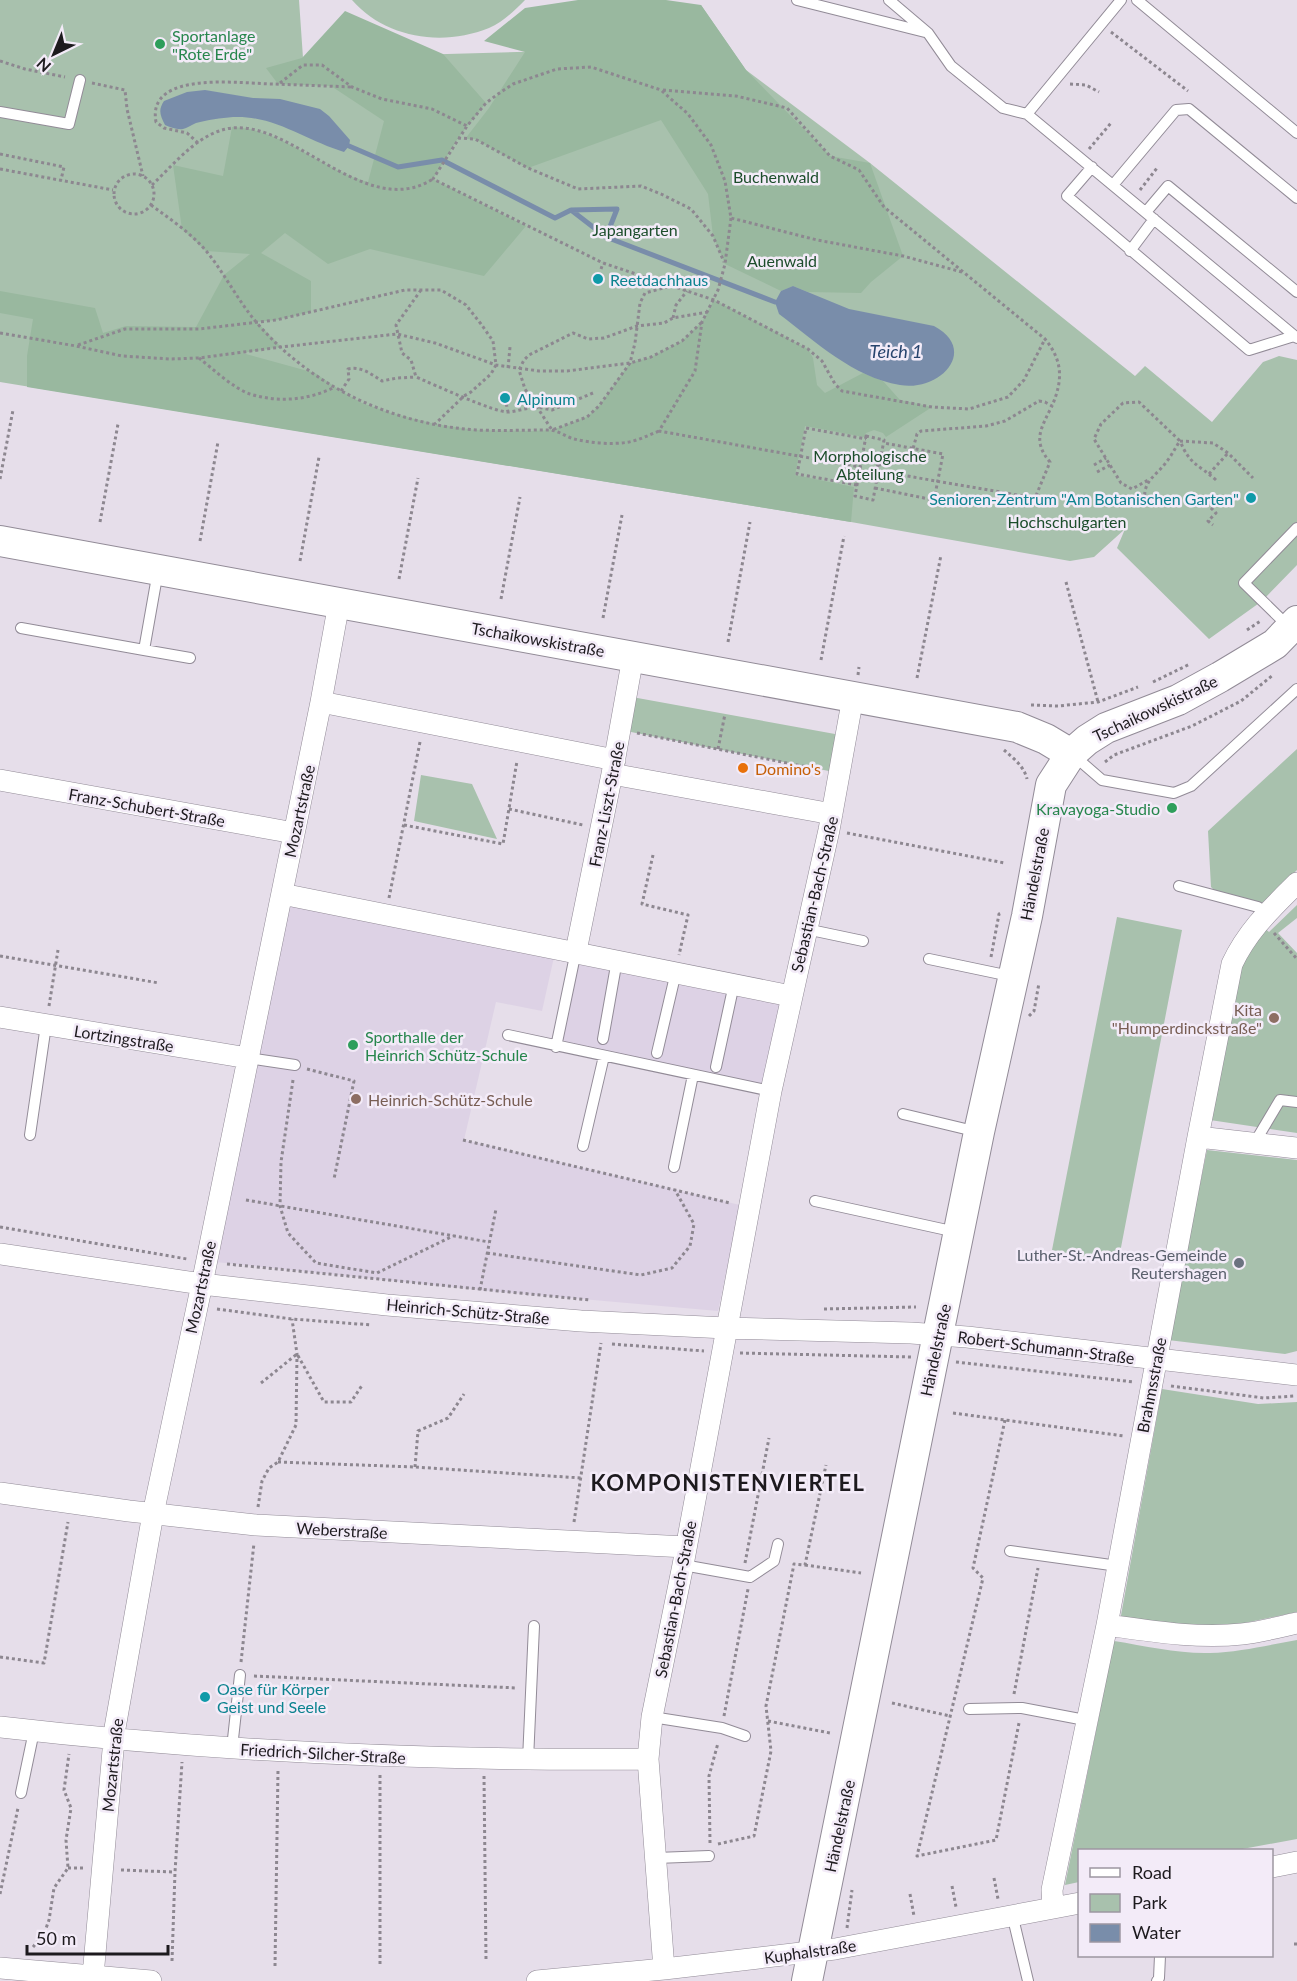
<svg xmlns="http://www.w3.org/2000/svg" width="1297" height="1981" font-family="Lato,sans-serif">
  <rect width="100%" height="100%" fill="#e6deea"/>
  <path fill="#ddd2e5" d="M282,894L556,948L542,1011L496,1002L464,1140L740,1205L718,1311L480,1290L206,1261Z
    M576,951L791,996L771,1091L556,1047Z"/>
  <path fill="#a8c1ad" d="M0,0H299L303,58L590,50L701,5L746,70L870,163L1135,376L1145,366L1212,422L1263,362L1279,356L1297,360V565L1262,601L1209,639L1117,548L1125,529L1094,557L1070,561L851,522L0,382Z
    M352,0H525C514,11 503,22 489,28C442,47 385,38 352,0Z
    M632,697L846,736L839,773L626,731Z
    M1297,749V870L1261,904L1216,892L1211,887L1208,831Z
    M421,775L472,784L497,839L414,821Z
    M1297,905V918L1278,933L1297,953V1133L1210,1120L1237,977L1261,925L1269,932Z
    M1117,917L1182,930L1118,1263L1052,1250Z
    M1207,1150L1297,1160V1351L1285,1354L1168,1340Z
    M1162,1389L1258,1404L1297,1402V1612L1235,1625L1200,1629L1120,1621Z
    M1297,1640V1839L1237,1850H1080L1079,1882L1065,1885L1114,1641C1146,1646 1179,1654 1210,1653C1240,1652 1268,1645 1297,1640Z"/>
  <path fill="#99b89f" d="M578,0H666L701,5L746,70L830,156L870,163L903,256L871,282L861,293L808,292L793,286L781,291L725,264L713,236L708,194L661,120L528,168L475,139H465L489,108L525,52L484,41L525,8Z
    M345,11L443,54L486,103L458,138L433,179L526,226L484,276L370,249L328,264L285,233L261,253L311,281V312L276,320L257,322L281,347L242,353L315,373L341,391L362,403L391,413L435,424L475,430L531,431L552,430L587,417L599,406L630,363L651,357L682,341L702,322L714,300L808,349L813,358L817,385L825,393L863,373L883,381L900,400L932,407L886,437L883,433L874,430L866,433L864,437L805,426L795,475L854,487L851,522L27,387V356L33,319L0,313V291L95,308L103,333L126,326L196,327L224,275L250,254L206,251L182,229L173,165L223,176L232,127C283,129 321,170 368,182L384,121L331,86L278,84L266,68L302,58Z"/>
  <path fill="#798daa" d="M205,90L253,98L280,99L320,109L329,116L350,140L349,146L344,152C307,141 274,115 233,117C221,118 207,120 196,123C191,125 187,128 183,129C177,130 170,127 165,125C160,115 158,110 164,101L187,92Z
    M793,286L849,309L934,326C979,350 940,392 900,385C853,377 816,342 779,314L775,302L781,291Z"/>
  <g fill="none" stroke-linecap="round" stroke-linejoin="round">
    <path stroke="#798daa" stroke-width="5" d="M349,146L398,167L442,160L555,218L571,210L606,237L775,302
      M571,210L617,209L606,237"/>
    <defs>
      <path id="lane" d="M797,0L925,32
        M889,0L928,33L951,66L1003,108L1027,114L1297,338
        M1137,0L1297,133
        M0,112L69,124L80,80
        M1027,114L1121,0
        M1092,167L1067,196L1249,350L1294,336
        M1113,185L1176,110L1189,109L1297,198
        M1146,212L1168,186L1297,292
        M1130,251L1154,219
        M1288,626L1244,583L1297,528
        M21,628L144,650L158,571
        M144,650L190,658
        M1072,754L1102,780L1174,793L1191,786L1297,689
        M1179,886L1258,907L1266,914
        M806,929L863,941
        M929,959L1010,976
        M508,1035L771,1091
        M603,1039L617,960
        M556,1047L576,951
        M657,1053L676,972
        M248,1058L295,1065
        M716,1067L734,984
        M903,1114L978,1132
        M30,1135L46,1025
        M1255,1142L1280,1100L1297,1102
        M583,1146L604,1056
        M674,1167L693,1075
        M815,1201L956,1232
        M1010,1551L1118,1566
        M683,1565L750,1577L774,1561L778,1544
        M969,1709L1022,1708L1085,1720
        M652,1717L722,1728L745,1736
        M232,1748L240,1675
        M528,1760L534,1626
        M21,1793L34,1731
        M656,1858L709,1856
        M1012,1914L1028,1981
        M1157,1981L1159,1978L1160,1956"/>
      <path id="street" d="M321,702L615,760
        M612,774L832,814
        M0,780L294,833
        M282,894L791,996
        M576,951L612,774L633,657
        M0,1017L248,1058
        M1198,1137L1297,1148
        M0,1254L202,1284L387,1305L581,1321L726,1328L911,1333L967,1337L1297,1375
        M0,1493L129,1511L256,1525L686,1547
        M1107,1625C1150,1631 1198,1639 1242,1634C1260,1632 1279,1627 1297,1623
        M0,1727C215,1752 431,1761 648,1759
        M1272,1867L1297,1862
        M1053,1907L1052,1890L1107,1625L1198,1137L1232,964C1248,930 1271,909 1297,883
        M0,1968L151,1981
        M664,1969L648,1759L652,1717L683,1565L771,1091L829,830L853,697
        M93,1976L115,1728L153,1514L202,1284L321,702L339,603
        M537,1981L664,1969L835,1949L1080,1903"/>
      <path id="secondary" d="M0,541L1017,727L1046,739L1071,754
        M807,1981L979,1132L1027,916L1051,785L1071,754L1087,740L1106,728L1178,700L1220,677L1275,644L1297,621"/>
    </defs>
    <use href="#lane" stroke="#928b97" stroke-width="12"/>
    <use href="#street" stroke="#928b97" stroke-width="22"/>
    <use href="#secondary" stroke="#928b97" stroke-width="32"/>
    <path stroke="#8d8790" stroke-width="3" stroke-dasharray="3 3" stroke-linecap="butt" d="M1111,32L1188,91
      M0,61L25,69L65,77
      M92,83L125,90L127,109L143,176
      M280,83L303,65H322L352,87L382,99L432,109L467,126
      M1070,84L1086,85L1099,92
      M663,90L736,96L787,108L830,156L859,170L884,207L1045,339C1063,361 1063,380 1052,406L1045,402L1039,401L1005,421L986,426L921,431L917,434L913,449
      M458,138L475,139L528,168L578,189L641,186L661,194L691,209L713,236L724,262
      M198,143L187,133L164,128L156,122C146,69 243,84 274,84C300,85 326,86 352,87
      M1089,149L1111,123
      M0,154L64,167L61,180
      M0,169L113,190
      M114 194a20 20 0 1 1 40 0a20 20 0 1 1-40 0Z
      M152,185C172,166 193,140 219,131C285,107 362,224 433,179
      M1140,190L1157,168
      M151,205C170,219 191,233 207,252C225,274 238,301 257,323C312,387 392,424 476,430C501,431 525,430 549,430C558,430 566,437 574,439C591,443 612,445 629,442C639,440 649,435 659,431
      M731,218L725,264L718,290L702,322L695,371L659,431L860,467
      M601,269L603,263
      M962,272L903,256L817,240L731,218L725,181L711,145L688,114L661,90L591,67L557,69L513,84L498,94L486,103L467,126L433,179L603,263L714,300L808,349L822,361L835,384L842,391L932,407L969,409L1008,397L1024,380L1045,339
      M421,290L396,325L402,353L411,360L416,377C433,384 495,413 509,412C518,411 526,408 537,407L552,430L587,417L599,406L630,363L635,343L640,303L645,293L671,286
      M673,318L676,305L687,291
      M0,333L76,346L122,356L170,359L199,358L281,347L397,334L435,343L496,365L539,371H567L630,363L651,357L682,341L702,322
      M78,345L125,329H199L276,320L405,290H441L466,305L481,324L493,341L496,365L491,374L471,392L464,396L435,424
      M199,358C213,369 233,388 250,394C279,403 307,400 333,388
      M508,368L510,347
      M341,391L349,379L348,369C361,366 371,374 382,381L397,378L416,377
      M593,393L552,410L537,407L525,389L519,370L524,360L529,355L573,333L588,339L604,338L637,326L664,323L673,318L708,312
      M505,398L508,412
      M866,436L884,440L873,500L855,496Z
      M860 468a9 9 0 1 1 18 0a9 9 0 1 1-18 0Z
      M1094,465L1106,458
      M878,471L1035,498L1050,462C1032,441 1041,428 1052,406
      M1097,472L1110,465
      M1209,474L1228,453
      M0,479L13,410
      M1216,480C1198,464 1190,465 1180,441L1213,443L1228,453L1253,478
      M857,485L797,474L806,428L866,439
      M875,488L934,500L943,454L884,443
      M1205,499L1204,501L1216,513L1208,521L1213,525
      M1145,501C1142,480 1158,475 1167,461C1172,455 1175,448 1180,441L1139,402L1123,403L1101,424L1094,439L1121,483L1132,489L1150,479
      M100,522L118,424
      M200,541L218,442
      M300,561L319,457
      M399,579L418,478
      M1066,582L1098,702
      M501,599L520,497
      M603,618L622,515
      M1247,630L1262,620
      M728,642L750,522
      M821,660L844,536
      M858,675L859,667
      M917,678L941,555
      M1153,682L1190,664
      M1031,705L1058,706L1098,702L1138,687
      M637,733L822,770
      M718,749L725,714
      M1004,750C1013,758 1024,766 1027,779
      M1105,762L1114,755L1192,726L1241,701L1273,675
      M509,809L583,825
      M404,825L503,844L517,761
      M847,833L1005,863
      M653,855L642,904L688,915L679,955
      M389,898L420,742
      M1274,933L1297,959
      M0,956L159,983
      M991,957L999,914L1002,913
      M49,1006L58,950
      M1029,1016L1034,1011L1039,983
      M307,1069L354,1081L334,1179
      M293,1080L281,1162L280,1206L288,1233L316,1263L377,1273L453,1236
      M463,1140L730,1203
      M246,1200L489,1242
      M0,1227L187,1259
      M487,1253L641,1275L672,1268L690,1246L694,1224L675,1190
      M227,1264L590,1300
      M480,1290L496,1209
      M217,1309L292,1319L372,1325
      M824,1309L916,1307
      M612,1344L704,1351
      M740,1353L911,1357
      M956,1362L1134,1382
      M261,1383L297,1354L324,1402H351L363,1384
      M1171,1386L1264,1398L1295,1396
      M953,1413L1124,1436
      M1005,1420L973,1568L983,1578L917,1856L996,1840L1019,1723
      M278,1462L415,1467L581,1478
      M415,1467L418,1431L448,1418L464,1394
      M258,1507L262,1481L269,1468L278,1462L296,1425L297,1354L292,1319
      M574,1522L601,1343
      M745,1563L769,1438
      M805,1565L861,1573
      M0,1657L44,1663L68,1522
      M241,1662L254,1543
      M254,1676L517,1688
      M1014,1694L1038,1568
      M892,1703L950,1716
      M724,1716L748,1589
      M768,1721L830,1733
      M380,1775V1965
      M484,1776L486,1960
      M710,1843L709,1776L718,1743
      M718,1844L754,1836L771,1751L766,1706L794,1564L805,1565L826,1465
      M68,1868H85
      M121,1870L174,1872
      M994,1878L998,1899
      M952,1886L956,1907
      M0,1894L18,1808
      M910,1894L914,1916
      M847,1928L852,1890
      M1294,1944H1297
      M33,1947L44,1934L49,1920L54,1888L68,1868L66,1840L71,1808L64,1790L69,1754
      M172,1961L175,1872L182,1762
      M275,1966L278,1770"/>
    <use href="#lane" stroke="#fff" stroke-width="10"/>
    <use href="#street" stroke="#fff" stroke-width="21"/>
    <use href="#secondary" stroke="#fff" stroke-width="30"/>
  </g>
  <g fill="#2e9e5b" stroke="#f3ebf8" stroke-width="2">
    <circle cx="160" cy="44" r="6"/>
    <circle cx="1172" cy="808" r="6"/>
    <circle cx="353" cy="1045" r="6"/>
  </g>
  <g fill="#0f9aa8" stroke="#f3ebf8" stroke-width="2">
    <circle cx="598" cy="279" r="6"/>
    <circle cx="505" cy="398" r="6"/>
    <circle cx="1251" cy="498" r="6"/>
    <circle cx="205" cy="1697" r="6"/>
  </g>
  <circle fill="#e8710a" stroke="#f3ebf8" stroke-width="2" cx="743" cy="768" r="6"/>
  <g fill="#8d6e63" stroke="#f3ebf8" stroke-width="2">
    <circle cx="1274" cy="1018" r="6"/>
    <circle cx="356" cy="1099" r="6"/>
  </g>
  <circle fill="#6b7280" stroke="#f3ebf8" stroke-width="2" cx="1239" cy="1263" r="6"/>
  <g text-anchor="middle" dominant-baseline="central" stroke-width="5" stroke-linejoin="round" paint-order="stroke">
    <g font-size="16" fill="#27864d" stroke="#f3ebf8" text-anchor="start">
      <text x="172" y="35">Sportanlage<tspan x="172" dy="18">"Rote Erde"</tspan></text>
      <text x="1160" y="808" text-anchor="end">Kravayoga-Studio</text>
      <text x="365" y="1036">Sporthalle der<tspan x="365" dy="18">Heinrich Schütz-Schule</tspan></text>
    </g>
    <g font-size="16" fill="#1c4d2b" stroke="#f3ebf8">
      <text x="776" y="176">Buchenwald</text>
      <text x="635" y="229">Japangarten</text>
      <text x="782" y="260">Auenwald</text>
      <text x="870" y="455">Morphologische<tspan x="870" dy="18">Abteilung</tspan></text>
      <text x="1067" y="521">Hochschulgarten</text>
    </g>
    <g font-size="16" fill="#0d838f" stroke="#f3ebf8" text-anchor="start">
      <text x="610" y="279">Reetdachhaus</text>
      <text x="517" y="398">Alpinum</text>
      <text x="1239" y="498" text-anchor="end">Senioren-Zentrum "Am Botanischen Garten"</text>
      <text x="217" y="1688">Oase für Körper<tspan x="217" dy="18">Geist und Seele</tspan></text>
    </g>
    <g font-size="16" fill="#1d1a1e" stroke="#f3ebf8">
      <text transform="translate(538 639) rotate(10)">Tschaikowskistraße</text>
      <text transform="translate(1155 708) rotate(-25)">Tschaikowskistraße</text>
      <text transform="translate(606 804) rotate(-79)">Franz-Liszt-Straße</text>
      <text transform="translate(147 807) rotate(10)">Franz-Schubert-Straße</text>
      <text transform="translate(299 811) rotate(-78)">Mozartstraße</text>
      <text transform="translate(1034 874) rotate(-79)">Händelstraße</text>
      <text transform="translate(814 894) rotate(-77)">Sebastian-Bach-Straße</text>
      <text transform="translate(124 1038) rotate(9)">Lortzingstraße</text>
      <text transform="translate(200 1287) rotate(-78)">Mozartstraße</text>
      <text transform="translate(468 1311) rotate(5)">Heinrich-Schütz-Straße</text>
      <text transform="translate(1046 1347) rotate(7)">Robert-Schumann-Straße</text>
      <text transform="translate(935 1350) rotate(-78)">Händelstraße</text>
      <text transform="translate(1151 1385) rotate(-79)">Brahmsstraße</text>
      <text transform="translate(342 1530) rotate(3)">Weberstraße</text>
      <text transform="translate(675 1599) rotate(-79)">Sebastian-Bach-Straße</text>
      <text transform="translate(323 1753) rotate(3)">Friedrich-Silcher-Straße</text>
      <text transform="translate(112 1765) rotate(-84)">Mozartstraße</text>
      <text transform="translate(839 1826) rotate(-78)">Händelstraße</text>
      <text transform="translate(810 1951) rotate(-8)">Kuphalstraße</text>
    </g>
    <g font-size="16" fill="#c56008" stroke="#f3ebf8" text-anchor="start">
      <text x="755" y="768">Domino's</text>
    </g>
    <g font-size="16" fill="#785e54" stroke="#f3ebf8" text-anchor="end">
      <text x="1262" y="1009">Kita<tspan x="1262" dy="18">"Humperdinckstraße"</tspan></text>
      <text x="368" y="1099" text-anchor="start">Heinrich-Schütz-Schule</text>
    </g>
    <g font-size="16" fill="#5b616d" stroke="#f3ebf8" text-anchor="end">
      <text x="1227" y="1254">Luther-St.-Andreas-Gemeinde<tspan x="1227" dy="18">Reutershagen</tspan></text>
    </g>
    <g font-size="18" font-style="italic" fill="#27446d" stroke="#f3ebf8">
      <text x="896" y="351">Teich 1</text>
    </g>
    <g font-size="22" font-weight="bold" letter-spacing="1.5" fill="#1d1a1e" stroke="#f3ebf8">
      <text x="728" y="1482">KOMPONISTENVIERTEL</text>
    </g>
  </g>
  <rect x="1078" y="1849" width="195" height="108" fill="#f3ebf8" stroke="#9d97a1" stroke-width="1.5"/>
  <rect x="1090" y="1868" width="30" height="9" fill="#ffffff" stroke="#9d97a1" stroke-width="1.5"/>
  <text x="1132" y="1879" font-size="18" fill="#1d1a1e">Road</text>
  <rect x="1090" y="1894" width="30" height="18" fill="#a8c1ad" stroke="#9d97a1" stroke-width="1.5"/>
  <text x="1132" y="1909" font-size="18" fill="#1d1a1e">Park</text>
  <rect x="1090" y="1924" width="30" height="18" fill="#798daa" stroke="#9d97a1" stroke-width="1.5"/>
  <text x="1132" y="1939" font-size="18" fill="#1d1a1e">Water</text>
  <g transform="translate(54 54) rotate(223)" stroke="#f3ebf8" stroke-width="4.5" paint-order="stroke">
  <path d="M0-4.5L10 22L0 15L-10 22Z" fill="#1d1a1e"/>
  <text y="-9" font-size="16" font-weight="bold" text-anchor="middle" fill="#1d1a1e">N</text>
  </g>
  <path d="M27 1945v9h141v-9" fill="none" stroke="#1d1a1e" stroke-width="3"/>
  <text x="36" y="1945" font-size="18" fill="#1d1a1e" stroke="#f3ebf8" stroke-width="4.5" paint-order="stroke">50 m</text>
</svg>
